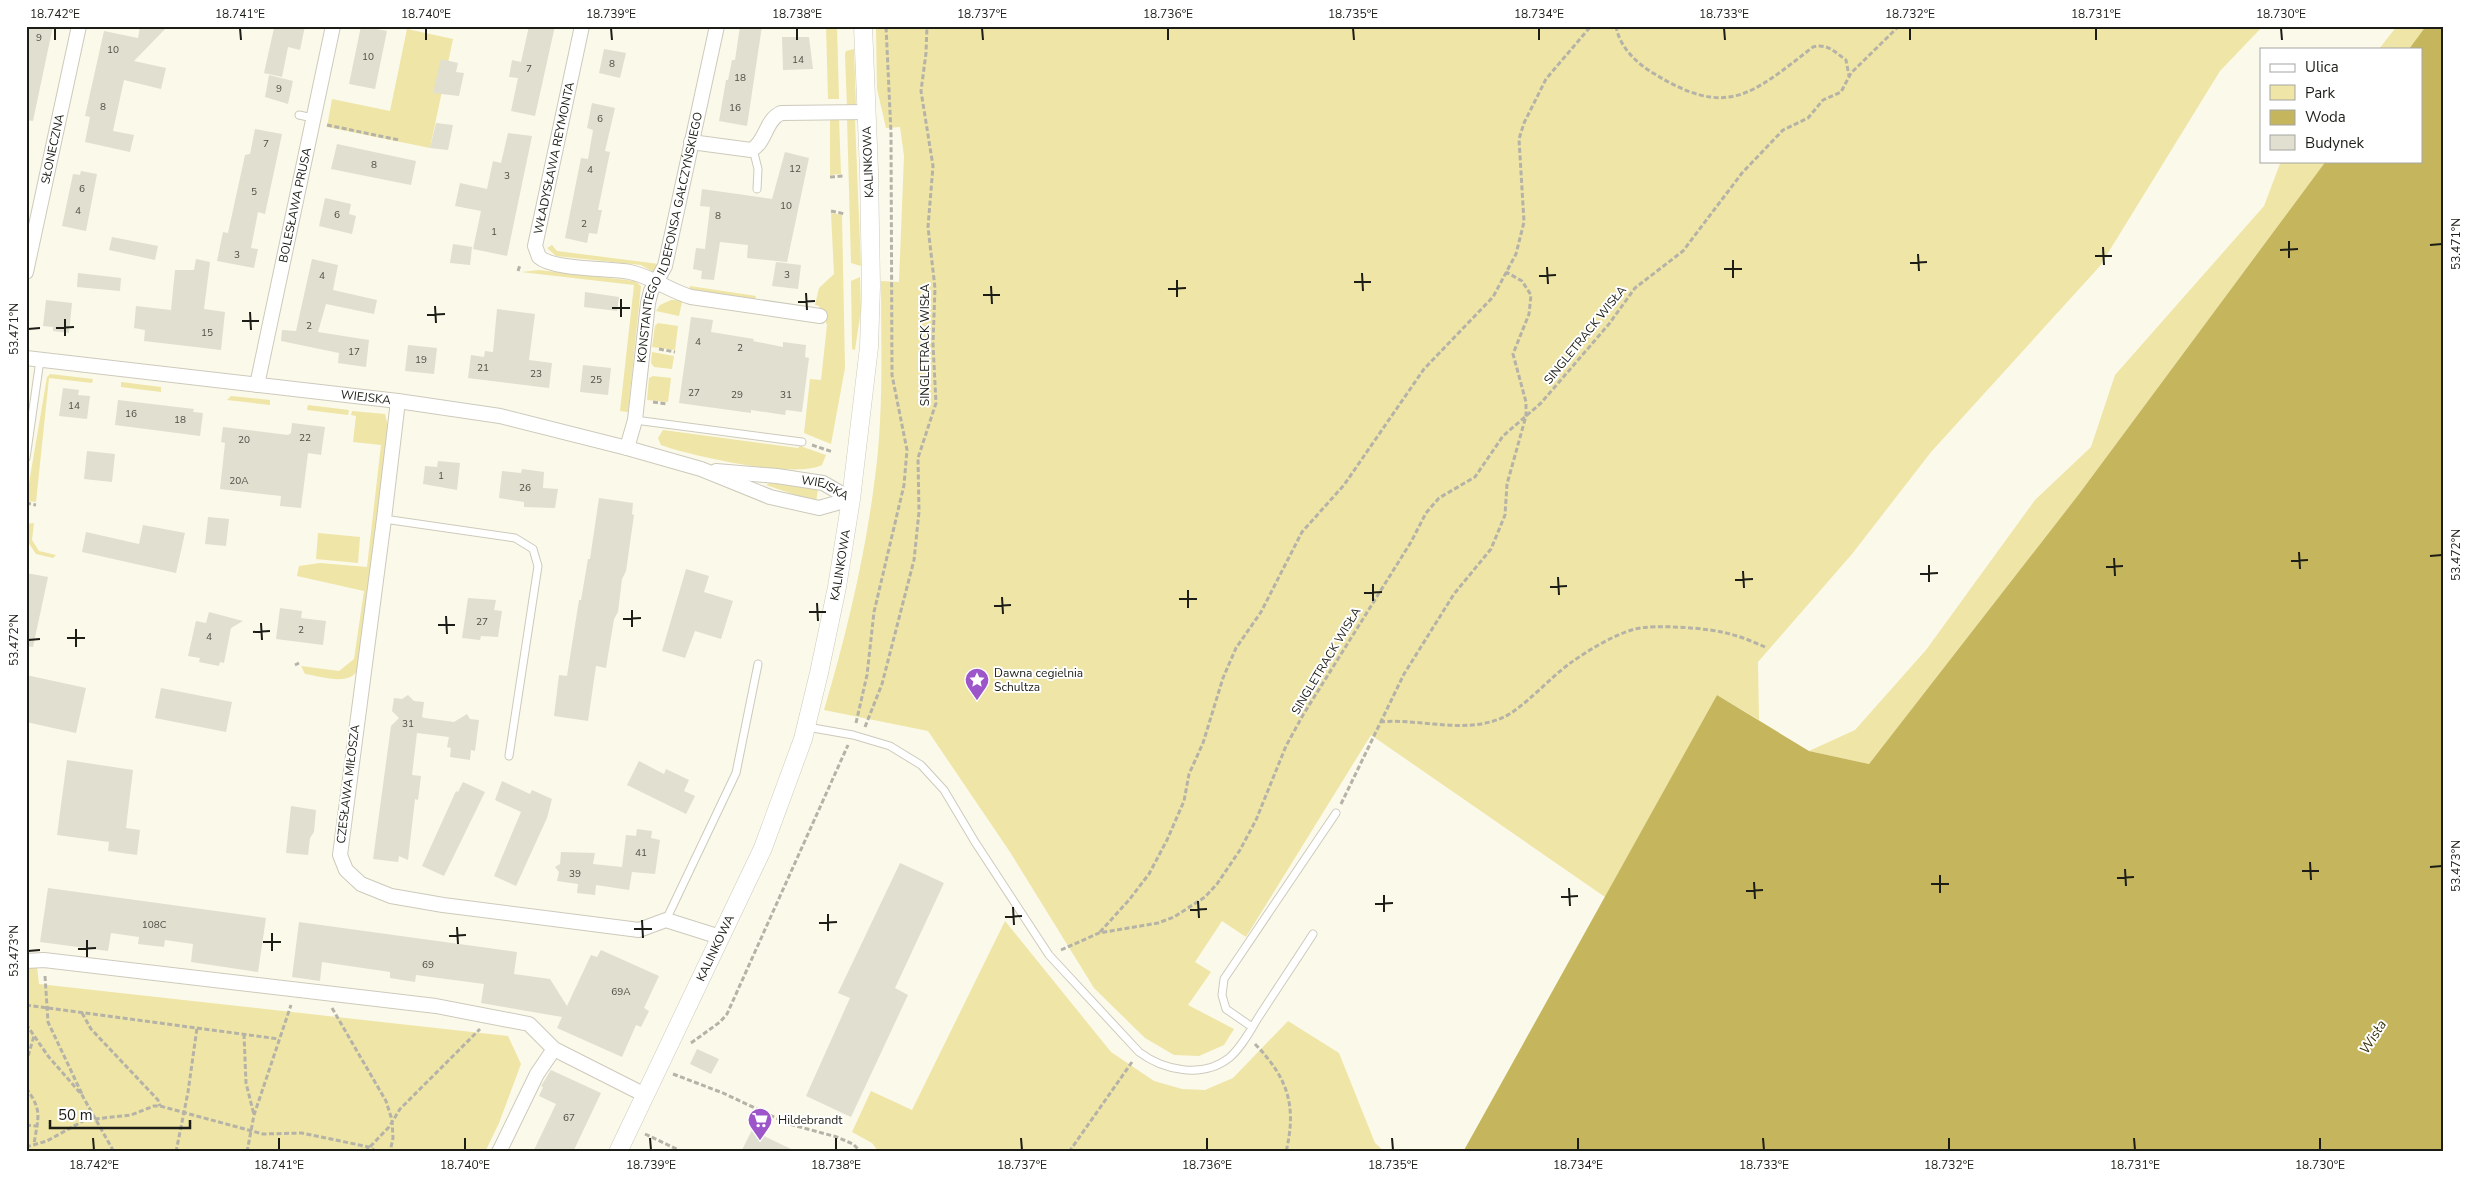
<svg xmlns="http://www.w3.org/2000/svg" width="2470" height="1178" font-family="'Nunito Sans',sans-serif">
  <rect width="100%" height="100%" fill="#fbf9ea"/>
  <path fill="#efe5a6" d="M826,26H837L839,99H828Z
    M876,26H2263L2220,71L2100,266L1931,452L1852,554L1758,662L1759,720L1717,695L1605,897L1371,735L1246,937L1222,921L1195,962L1211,972L1188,1005L1234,1029L1224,1045L1199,1056L1174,1055L1145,1038L1094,988L1010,852L928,731L824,710C846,636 864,561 874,485C884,417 881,349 881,281L899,282L904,156L900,127L886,128L877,89Z
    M2397,26H2426L2409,49H2379Z
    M407,29L453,39L430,148L327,127L332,99L390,111Z
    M854,49L856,107L847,108L845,54L846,51Z
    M853,117L855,119L861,266L851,263L847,118Z
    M830,118H839L841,174L830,175Z
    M2281,161H2326L2079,494L1869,764L1809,751L1855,730L1926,650L2035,500L2091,447L2115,375L2264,206Z
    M831,213L842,215L845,368L831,444L804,433L810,379L821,380L827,325L819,306L815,305L819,288L834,274Z
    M552,245L557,251L659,264L655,273L641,265L556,256L547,248Z
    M539,270L635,281L641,286L628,412L620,411L634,285L521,272Z
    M860,277L861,310L855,350L852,349L851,281Z
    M690,286L756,296L755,299L689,289Z
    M671,300H675L727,308V310L682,302L679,316L656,311L660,305Z
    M658,323L678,326L675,350L652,347L655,326Z
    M652,352L674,356L672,369L654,367L651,363Z
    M50,374L93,379L92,383L49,378L36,502L26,501L47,377Z
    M653,376L671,378L668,402L647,400L649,378Z
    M121,382L161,387V392L121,387Z
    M231,396L270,400V405L227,400Z
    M308,405L349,410L348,415L307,410Z
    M352,411L385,414L388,427L358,669C350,687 320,676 305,674L301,666L339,671L354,659L364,591L297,576L299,566L320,563L367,567L381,445L353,442L356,416L351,415Z
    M663,430L798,448L800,446L826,455L822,465C795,479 691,456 661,445L658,438Z
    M770,483L818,489L816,502L766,485Z
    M34,523L32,540L39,551L56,555L53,558L36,554L26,539V524Z
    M318,533L360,537L358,563L316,559Z
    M1005,921L1111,1052L1154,1081L1182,1089L1205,1090L1233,1078L1288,1021L1339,1053L1375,1143L1385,1152H879L872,1143L852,1132L871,1091L912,1110Z
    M26,967H37L39,984L508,1036L521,1064L499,1123L485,1152H26Z"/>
  <path fill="#c5b65d" d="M2426,26H2444V1152H1463L1717,695L1809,751L1869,764L2079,494L2326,161H2421V49H2409Z"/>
  <path fill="#e1dfd0" d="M26,26H53L33,121L26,120Z
    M140,26H168L134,61L166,68L161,89L124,80L113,131L134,135L130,152L85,142L90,117L85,116L104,31L138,38Z
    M279,26H305L300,50L288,47L282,77L264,73L274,28L278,29Z
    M361,26L387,31L375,89L349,84Z
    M529,26H555L535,116L511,111L518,78L509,77L512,60L521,62Z
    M740,26H762L747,126L719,121L726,80H728L732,60H735Z
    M782,37H809L813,69L783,70Z
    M604,49L626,53L620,78L599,73Z
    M441,59L458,63L456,72L464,73L459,96L433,93Z
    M269,75L293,81L288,104L265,97Z
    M592,103L615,108L605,151L610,152L598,210H602L597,234L589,233L587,243L565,238L581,158L588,159L593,130L587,128Z
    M436,123L453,125L448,150L430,148Z
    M255,129L282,134L265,214L258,212L251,248L258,249L254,268L217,261L223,232L228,233L245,155L250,154Z
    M508,133L532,136L507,256L473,249L481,211L455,206L460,183L487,189L493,161L501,163Z
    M337,144L416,161L411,185L331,169Z
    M785,152L809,158L787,262L747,258L748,245L720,242L714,280L701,279L702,271L693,269L696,248L705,249L710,207L700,206L702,189L772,199Z
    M81,171L97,174L86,231L62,226L73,174L80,175Z
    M325,198L351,204L349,214L356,216L352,234L319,226Z
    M112,237L158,246L155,260L109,250Z
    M453,244L472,247L470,265L450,263Z
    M196,259L210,262L204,309L225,312L221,350L144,341L145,330L134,328L136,306L171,310L175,270H194Z
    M312,259L338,265L333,290L377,300L374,314L326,304L318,332L369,340L366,367L338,363L339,353L281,341L282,330L296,331Z
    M776,262L801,265L798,289L772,286Z
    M78,273L121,278L120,291L77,287Z
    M585,292L619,297L617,311L584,307Z
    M46,300L72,303L69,333L53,331V327L43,326Z
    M497,309L535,314L529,360L552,363L549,388L468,378L471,355L484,357L485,351L493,352Z
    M691,317L713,320L711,332L754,339L753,341L783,347V342L806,345L805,357L809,358L802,412L786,410L785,415L751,410V413L679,403Z
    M408,345L437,348L434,374L405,371Z
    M583,365L611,368L608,395L580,392Z
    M63,388L79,390L78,395L90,396L87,419L59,416Z
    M118,400L194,409L193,412L203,413L200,436L115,425Z
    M292,423L325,427L321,455L308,453L301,508L280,506L281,496L220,489L225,443L221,442L223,427L288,435L291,433Z
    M87,451L115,454L112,482L84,479Z
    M438,461L460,463L457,490L423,484L425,466L437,467Z
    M522,469L544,472L543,488L558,489L555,508L524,507V502L499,498L502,471L521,473Z
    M599,498L633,503L632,514L634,515L626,571L622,579L618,612L614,619L606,668L596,666L588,721L554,716L559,675L567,676L579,600H581L588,559H590Z
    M208,517L229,519L226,546L205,544Z
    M143,525L185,533L176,573L82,552L86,532L139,544Z
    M686,569L709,576L704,592L733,601L721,639L695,631L685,658L662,651Z
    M26,573L48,577L33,647L26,646Z
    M468,598L496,600L494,610L502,611L498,637L481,636L480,640L462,638Z
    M280,608L302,611L301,618L326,621L323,645L276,639Z
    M209,612L243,621L231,628L224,663L220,662L219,666L199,662L200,658L188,656L196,621L206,623Z
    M26,675L86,688L76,733L26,722Z
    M161,688L232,702L226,732L155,718Z
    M408,695L414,701L424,702L422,717L425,718L454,722L467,714L470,719L479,720L475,751L471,750L470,760L450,757L451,748L447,747L449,737L417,733L412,775L421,776L418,800L415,799L408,860L399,856L398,862L373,859L391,726L399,718L392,711L394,698L402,699Z
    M67,760L133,770L126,828L140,830L137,855L108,851L109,842L57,835Z
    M639,761L664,774L666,769L689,780L684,791L695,796L686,814L627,785Z
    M502,781L530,794L532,790L552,799L547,818L516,886L494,876L521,812L495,800Z
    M463,782L485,792L444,876L422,866L456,791L458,792Z
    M291,806L316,810L314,832L310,838L308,855L286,853Z
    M637,829L652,831L651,838L660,840L655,874L632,872L629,890L596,885L595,895L577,893L578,884L557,881L559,872L555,867L560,864L561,852L595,853L593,864L622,867L626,835L636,836Z
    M900,863L944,883L895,988L908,995L851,1117L806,1096L850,998L838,993Z
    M48,888L266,918L258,972L191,962L193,944L165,940L164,947L138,944L139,937L111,933L108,951L40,942Z
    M299,922L517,952L514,974L550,979L567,1006L591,955L597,957L601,950L659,976L644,1008L649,1011L641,1027L636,1025L622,1057L557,1028L562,1017L481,1003L484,984L416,975L415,982L390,978V972L322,962L320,981L292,977Z
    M697,1049L719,1059L711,1074L690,1064Z
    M551,1070L601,1093L573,1152H533L556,1104L539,1096L543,1087L541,1086Z
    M752,1130L797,1152H741Z"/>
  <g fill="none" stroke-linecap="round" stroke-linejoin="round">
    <defs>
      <path id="service" d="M299,115L313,118
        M753,149L758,169L757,189
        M635,420L802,442
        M26,458L40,360
        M384,519L515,538L533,549L538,566L509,756
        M807,727L853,735L890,746L921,765L944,790L975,842L1049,955L1139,1052C1163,1070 1202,1079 1229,1058C1241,1048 1250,1031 1258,1018C1276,990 1295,962 1313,934
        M666,920L736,773L758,664
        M1252,1027L1226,1009L1222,995L1224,979L1336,813"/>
      <g id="minor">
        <path d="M582,26L535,246L539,257C554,270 608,268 630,272C650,276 670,291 691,297L820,316"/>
        <path d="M691,142L751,150C766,143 765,120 781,113L867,112"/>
        <path id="s1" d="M26,272L79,26"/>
        <path id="s2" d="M26,358L398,401L500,416L627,448L701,469L770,497L819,508L851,499"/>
        <path id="s3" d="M257,385L333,26"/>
        <path d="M398,401L384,519L340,855L346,870L361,884L391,896L443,905L639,930L666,920L720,937"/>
        <path id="s4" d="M627,448L635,420L648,303L651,291L665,266L717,26"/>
        <path id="s5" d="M716,471L777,476L823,483L851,499"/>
        <path d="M26,961L44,960L436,1006L529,1024L554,1049L645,1095"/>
        <path d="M499,1152L537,1074L554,1049"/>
      </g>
      <g id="tertiary">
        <path id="s6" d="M618,1152L763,848L803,739L819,673L837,587L851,499L869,347L871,286L869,171L863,26"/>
      </g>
    </defs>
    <use href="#service" stroke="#cdcabc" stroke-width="9"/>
    <use href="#minor" stroke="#cdcabc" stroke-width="16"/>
    <use href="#tertiary" stroke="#cdcabc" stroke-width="19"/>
    <path stroke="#b5b3a7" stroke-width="3" stroke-dasharray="5 2.5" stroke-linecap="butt" d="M1616,26C1619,46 1636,63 1653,73C1727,119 1751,95 1813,47C1827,43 1835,52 1846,60L1849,76
      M327,125L399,140
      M830,177L844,176
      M831,211L845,214
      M518,271L520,265
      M659,349L675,352
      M653,402L667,404
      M812,445L833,452
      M26,503L36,505
      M295,665L299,663
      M1380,722C1420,718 1465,735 1504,717C1523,708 1550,678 1569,664C1587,651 1613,635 1635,629C1654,624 1711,628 1730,634C1742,637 1754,642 1765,647
      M856,723L867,675L874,612L904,485L907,450L892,375L891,133L886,26
      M865,727L882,684L914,560L919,512L918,458L936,403L933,344L935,288L928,227L933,166L921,91L926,53L927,26
      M1341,804L1404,674L1454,594L1491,549L1505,515L1507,484L1526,416V402L1513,354L1529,314L1531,295L1522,281L1506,272
      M1100,932L1129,900L1149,874L1167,840L1184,801L1189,774L1203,743L1223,678L1236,648L1261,612L1302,532L1344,485L1424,369L1493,297L1516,254L1524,222L1519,139L1524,123L1546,79L1591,26
      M1061,950L1099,933L1158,923L1174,917L1205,897L1217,884L1240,850L1256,820L1286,746L1303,715L1411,542L1426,513L1439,498L1475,477L1503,436L1541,403L1609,324L1635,288L1683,251L1742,173L1783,130L1808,118L1823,100L1841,92L1851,73L1899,26
      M45,976L48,1022L82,1094
      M26,1005L279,1039
      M332,1008L386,1101L392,1120L393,1138L390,1152
      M82,1013L91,1029L158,1100L160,1106
      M26,1024L48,1056L82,1095L114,1152
      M244,1034L246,1083L254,1115
      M691,1043L720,1022L727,1014L848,745
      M1255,1044C1288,1078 1297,1106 1286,1152
      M26,1063L34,1036
      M673,1074L723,1093L789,1124L837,1137L853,1144L861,1152
      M26,1088C43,1111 38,1117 34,1144
      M26,1125L36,1126
      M645,1134L683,1152
      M26,1147L47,1141L85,1120L131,1115L154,1106H160L263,1134L302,1133L369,1147L377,1152
      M176,1152L188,1092L197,1028
      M247,1152L254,1115L291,1005
      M365,1152L389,1127L400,1109L480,1029
      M1069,1152L1132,1062"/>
    <use href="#service" stroke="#fff" stroke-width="7"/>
    <use href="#minor" stroke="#fff" stroke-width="14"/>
    <use href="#tertiary" stroke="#fff" stroke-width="18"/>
  </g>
  <path fill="none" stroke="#1d1d17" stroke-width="2" d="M55,28V40M240,28L241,40M426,28V40M611,28L612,40M797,28V40M982,28L983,40M1168,28V40M1353,28L1354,40M1539,28V40M1724,28L1725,40M1910,28V40M2096,28V40M2281,28L2282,40M2289,241V258M2430,245L2442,244M2103,247L2104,265M2280,250L2298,249M1918,254L1919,271M2095,256H2112M1733,260V278M1910,263L1927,262M1547,267L1548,284M1724,269H1742M1362,273L1363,291M1539,276L1556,275M1177,280V297M1354,282H1371M991,286L992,304M1168,289L1186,288M806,293L807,310M983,295H1000M621,299V317M798,302L815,301M435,306L436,323M612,308H630M250,312L251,330M427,315L445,314M65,319V336M242,321H259M56,328L74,327M28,329L40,328M2299,552L2300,569M2430,556L2442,555M2114,558L2115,576M2291,561L2308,560M1929,565V582M2106,567L2123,566M1743,571L1744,588M1920,574L1938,573M1558,577L1559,595M1735,580L1753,579M1373,584V601M1550,587L1567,586M1188,590V608M1364,593L1382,592M1002,597L1003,614M1179,599H1197M817,603L818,621M994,606L1011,605M632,610V627M809,612H826M446,616L447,634M623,619L641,618M261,623L262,640M438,625H455M76,629V647M253,632L270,631M67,638H85M28,640L40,639M2310,862L2311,880M2430,867L2442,866M2125,869L2126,886M2302,871H2319M1940,875V893M2117,878L2134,877M1754,882L1755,899M1931,884H1949M1569,888L1570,906M1746,891L1763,890M1384,895V912M1561,897L1578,896M1198,901L1199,918M1375,904L1393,903M1013,907L1014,925M1190,910L1207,909M828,914V931M1005,917L1022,916M642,920L643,938M819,923L837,922M457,927L458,944M634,929H652M272,933V951M449,936L466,935M87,940V957M263,942H281M78,949L96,948M28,951L40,950M93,1138L94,1150M279,1138V1150M465,1138V1150M650,1138L651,1150M836,1138V1150M1021,1138L1022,1150M1207,1138V1150M1392,1138L1393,1150M1578,1138V1150M1763,1138L1764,1150M1949,1138V1150M2134,1138L2135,1150M2320,1138V1150"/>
  <defs>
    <symbol id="sight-pin" viewBox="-11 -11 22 30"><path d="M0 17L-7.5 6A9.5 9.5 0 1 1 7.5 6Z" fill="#9c56ca" stroke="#fff"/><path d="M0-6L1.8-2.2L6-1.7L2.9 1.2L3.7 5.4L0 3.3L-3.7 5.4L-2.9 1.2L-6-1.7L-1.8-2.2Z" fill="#fff"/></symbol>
    <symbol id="supermarket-pin" viewBox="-11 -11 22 30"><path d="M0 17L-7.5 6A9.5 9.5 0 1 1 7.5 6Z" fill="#9c56ca" stroke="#fff"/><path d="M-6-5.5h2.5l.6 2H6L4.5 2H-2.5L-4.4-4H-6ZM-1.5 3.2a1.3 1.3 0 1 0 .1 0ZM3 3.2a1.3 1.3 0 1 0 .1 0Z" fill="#fff"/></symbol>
  </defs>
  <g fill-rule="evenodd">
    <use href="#sight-pin" x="963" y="666" width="28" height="38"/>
    <use href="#supermarket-pin" x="746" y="1106" width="28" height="38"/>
  </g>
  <g text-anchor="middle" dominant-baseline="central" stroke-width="4" stroke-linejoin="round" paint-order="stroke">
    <g font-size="10" fill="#4e4e45">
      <text x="39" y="38">9</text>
      <text x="113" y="50">10</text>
      <text x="368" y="57">10</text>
      <text x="798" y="60">14</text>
      <text x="612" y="64">8</text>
      <text x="529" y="69">7</text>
      <text x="740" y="78">18</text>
      <text x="279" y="89">9</text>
      <text x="103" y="107">8</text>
      <text x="735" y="108">16</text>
      <text x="600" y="119">6</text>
      <text x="266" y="144">7</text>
      <text x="374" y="165">8</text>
      <text x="795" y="169">12</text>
      <text x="590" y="170">4</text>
      <text x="507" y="176">3</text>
      <text x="82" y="189">6</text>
      <text x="254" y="192">5</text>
      <text x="786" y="206">10</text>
      <text x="78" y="211">4</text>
      <text x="337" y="215">6</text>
      <text x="718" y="216">8</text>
      <text x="584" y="224">2</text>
      <text x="494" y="232">1</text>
      <text x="237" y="255">3</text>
      <text x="787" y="275">3</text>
      <text x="322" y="276">4</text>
      <text x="309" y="326">2</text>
      <text x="207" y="333">15</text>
      <text x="698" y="342">4</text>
      <text x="740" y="348">2</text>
      <text x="354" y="352">17</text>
      <text x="421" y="360">19</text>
      <text x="483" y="368">21</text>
      <text x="536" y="374">23</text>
      <text x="596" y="380">25</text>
      <text x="694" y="393">27</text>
      <text x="737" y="395">29</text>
      <text x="786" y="395">31</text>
      <text x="74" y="406">14</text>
      <text x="131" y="414">16</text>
      <text x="180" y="420">18</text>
      <text x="305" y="438">22</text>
      <text x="244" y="440">20</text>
      <text x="441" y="476">1</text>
      <text x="239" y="481">20A</text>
      <text x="525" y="488">26</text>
      <text x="482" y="622">27</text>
      <text x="301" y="630">2</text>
      <text x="209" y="637">4</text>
      <text x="408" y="724">31</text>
      <text x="641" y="853">41</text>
      <text x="575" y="874">39</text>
      <text x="154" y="925">108C</text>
      <text x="428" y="965">69</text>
      <text x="621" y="992">69A</text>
      <text x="569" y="1118">67</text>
    </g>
    <g font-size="12" fill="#1d1d17" stroke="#fff">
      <text stroke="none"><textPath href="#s1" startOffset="126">SŁONECZNA</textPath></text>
      <text transform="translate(554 158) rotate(-78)">WŁADYSŁAWA REYMONTA</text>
      <text transform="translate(868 162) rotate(-92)">KALINKOWA</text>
      <text stroke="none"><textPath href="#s3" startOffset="184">BOLESŁAWA PRUSA</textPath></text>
      <text stroke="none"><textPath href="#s4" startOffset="216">KONSTANTEGO ILDEFONSA GAŁCZYŃSKIEGO</textPath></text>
      <text transform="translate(1585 335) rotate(-51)">SINGLETRACK WISŁA</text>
      <text transform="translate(925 345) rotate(-90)">SINGLETRACK WISŁA</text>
      <text stroke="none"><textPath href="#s2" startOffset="342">WIEJSKA</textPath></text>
      <text stroke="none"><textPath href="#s5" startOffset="111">WIEJSKA</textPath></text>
      <text stroke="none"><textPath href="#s6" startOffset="631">KALINKOWA</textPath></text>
      <text transform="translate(1326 661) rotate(-59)">SINGLETRACK WISŁA</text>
      <text transform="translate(348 784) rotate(-83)">CZESŁAWA MIŁOSZA</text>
      <text stroke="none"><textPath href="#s6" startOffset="226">KALINKOWA</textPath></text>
    </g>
    <g font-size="12" fill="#1d1d17" stroke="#fff" text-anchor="start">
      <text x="994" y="673">Dawna cegielnia<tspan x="994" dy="14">Schultza</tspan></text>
      <text x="778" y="1120">Hildebrandt</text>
    </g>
    <g font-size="14" font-style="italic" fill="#3c360f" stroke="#fff">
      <text transform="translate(2373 1037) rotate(-58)">Wisła</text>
    </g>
  </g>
  <rect width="2470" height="1178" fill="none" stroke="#ffffff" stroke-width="55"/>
  <rect x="2260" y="48" width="162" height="115" fill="#ffffff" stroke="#a5a5a2"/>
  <rect x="2270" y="64" width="25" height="8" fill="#ffffff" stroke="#a5a5a2"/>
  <text x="2305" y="72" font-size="15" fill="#1d1d17">Ulica</text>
  <rect x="2270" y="85" width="25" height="15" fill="#efe5a6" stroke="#a5a5a2"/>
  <text x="2305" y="98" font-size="15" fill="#1d1d17">Park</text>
  <rect x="2270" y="110" width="25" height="15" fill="#c5b65d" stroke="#a5a5a2"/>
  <text x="2305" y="122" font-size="15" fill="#1d1d17">Woda</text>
  <rect x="2270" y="135" width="25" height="15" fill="#e1dfd0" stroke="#a5a5a2"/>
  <text x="2305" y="148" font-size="15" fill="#1d1d17">Budynek</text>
  <path d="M50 1120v8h140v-8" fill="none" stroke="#1d1d17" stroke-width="2.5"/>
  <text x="58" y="1120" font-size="15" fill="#1d1d17" stroke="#ffffff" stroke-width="4" paint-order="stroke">50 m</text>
  <rect x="28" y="28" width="2414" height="1122" fill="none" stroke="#1d1d17" stroke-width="2"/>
  <g font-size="12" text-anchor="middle" fill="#1d1d17">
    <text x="55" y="18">18.742°E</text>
    <text x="240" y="18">18.741°E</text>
    <text x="426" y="18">18.740°E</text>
    <text x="611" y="18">18.739°E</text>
    <text x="797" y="18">18.738°E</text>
    <text x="982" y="18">18.737°E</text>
    <text x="1168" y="18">18.736°E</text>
    <text x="1353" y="18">18.735°E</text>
    <text x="1539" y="18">18.734°E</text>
    <text x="1724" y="18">18.733°E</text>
    <text x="1910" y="18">18.732°E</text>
    <text x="2096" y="18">18.731°E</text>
    <text x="2281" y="18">18.730°E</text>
    <text transform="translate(2456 244) rotate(-90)" y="4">53.471°N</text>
    <text transform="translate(14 329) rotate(-90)" y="4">53.471°N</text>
    <text transform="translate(2456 555) rotate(-90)" y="4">53.472°N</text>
    <text transform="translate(14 640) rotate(-90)" y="4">53.472°N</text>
    <text transform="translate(2456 866) rotate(-90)" y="4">53.473°N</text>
    <text transform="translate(14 951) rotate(-90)" y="4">53.473°N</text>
    <text x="94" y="1169">18.742°E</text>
    <text x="279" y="1169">18.741°E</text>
    <text x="465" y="1169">18.740°E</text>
    <text x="651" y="1169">18.739°E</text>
    <text x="836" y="1169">18.738°E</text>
    <text x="1022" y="1169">18.737°E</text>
    <text x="1207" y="1169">18.736°E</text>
    <text x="1393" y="1169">18.735°E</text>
    <text x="1578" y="1169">18.734°E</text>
    <text x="1764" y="1169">18.733°E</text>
    <text x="1949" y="1169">18.732°E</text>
    <text x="2135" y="1169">18.731°E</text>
    <text x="2320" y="1169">18.730°E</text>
  </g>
</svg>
